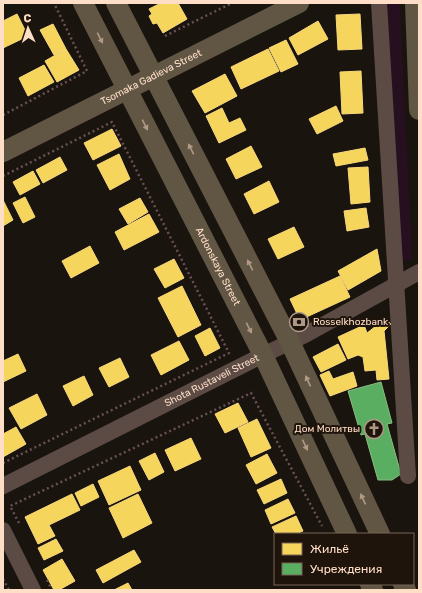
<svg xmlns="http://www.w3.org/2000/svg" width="422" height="593" font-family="Rubik,sans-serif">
  <rect width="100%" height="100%" fill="#1a140f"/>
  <path fill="#260f1f" d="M384,3H400L412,260L397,262Z"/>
  <path fill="#f6d55c" stroke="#f9d87c" d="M161,3H178L187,19L163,33L157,23L153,24L149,16L152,14L149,9Z
    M17,14L28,36L3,48V21Z
    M360,14L362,49L338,50L336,15Z
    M318,21L328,39L298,55L289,38Z
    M53,24L66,49L54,55L40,30Z
    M286,40L298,64L281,72L269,48Z
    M66,49L79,70L57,82L45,61Z
    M268,49L279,71L241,89L231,67Z
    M44,65L54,82L28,96L19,78Z
    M361,71L363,113L342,114L340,72Z
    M225,74L237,96L205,113L192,91Z
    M336,106L343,121L317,134L309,119Z
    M222,108L229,123L240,118L246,130L219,143L206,116Z
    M112,129L121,146L93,160L84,143Z
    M251,146L262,167L236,179L226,159Z
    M365,148L368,160L336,166L333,154Z
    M119,154L130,179L110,190L97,165Z
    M60,157L67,170L43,183L36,170Z
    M368,167L370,202L351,204L348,168Z
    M33,171L40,184L20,195L13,182Z
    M269,181L279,202L254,214L244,194Z
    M25,197L35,217L23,223L13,203Z
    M140,198L148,212L128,224L119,209Z
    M3,200L13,220L3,226Z
    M366,208L369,227L347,231L344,211Z
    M149,214L159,232L124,250L115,232Z
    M294,227L304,247L278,259L268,239Z
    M90,246L99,263L71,278L62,261Z
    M377,249L381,271L348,290L338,271Z
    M174,259L184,278L165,288L154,269Z
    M340,276L350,297L300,320L290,299Z
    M182,286L201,325L178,337L158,298Z
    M385,319L391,324L384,331L389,379L377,380L376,370L365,371L363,357L358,355L348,359L338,337L364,325L367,333Z
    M210,328L220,348L205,356L195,336Z
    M179,341L189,360L161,375L151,355Z
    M338,344L346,360L321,372L313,357Z
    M18,354L26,371L3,382V361Z
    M120,358L129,377L109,387L99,368Z
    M329,371L333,379L353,372L357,386L330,396L320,375Z
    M84,376L93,395L73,406L63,386Z
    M37,394L47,415L21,429L9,408Z
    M238,403L248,422L225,433L215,414Z
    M257,419L271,448L251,457L238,428Z
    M16,427L26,444L3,457V434Z
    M191,438L201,459L175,471L165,450Z
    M155,453L164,472L149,480L139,461Z
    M267,454L277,473L256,484L246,465Z
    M130,466L141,490L109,505L98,481Z
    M281,479L287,493L264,504L257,490Z
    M93,484L99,497L81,506L75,493Z
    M72,494L80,510L49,525L55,536L38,544L25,517Z
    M138,494L152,523L123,538L109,508Z
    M288,499L295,513L271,524L265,510Z
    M296,516L303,531L296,534H276L272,527Z
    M56,539L63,551L44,560L38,548Z
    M134,550L141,562L103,583L96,570Z
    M62,559L75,581L59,590H54L43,570Z
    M128,583L132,590H114Z"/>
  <path fill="#5aae61" stroke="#8cbc80" d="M381,382L392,423L387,424L401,474L392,480H378L365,434L361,435L348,391Z"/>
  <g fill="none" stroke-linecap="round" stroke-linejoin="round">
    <path stroke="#694f56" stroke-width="2.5" stroke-dasharray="2 3" stroke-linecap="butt" d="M165,36L232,3
      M3,115L87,71L54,3
      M3,176L112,122L229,353L3,463
      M19,523L10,506L251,393L322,526
      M3,579L9,590
      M47,580L52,590"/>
    <g stroke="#5b4b44" stroke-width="16">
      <path d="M379,3L408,476"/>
      <path id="s1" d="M3,486L263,355L305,335L419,272"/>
      <path d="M3,530L33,590"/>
    </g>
    <g stroke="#615643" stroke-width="20">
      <path id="s2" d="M83,3L263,355L347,534"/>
      <path d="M116,3L290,342L380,534"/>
      <path d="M415,3L419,110"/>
      <path id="s3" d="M3,152L299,3"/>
      <path d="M370,584L373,590"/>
      <path d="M403,584L406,590"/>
    </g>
  </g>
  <defs><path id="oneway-solid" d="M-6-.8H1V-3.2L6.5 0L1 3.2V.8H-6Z"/></defs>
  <g fill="#b09a86">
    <use href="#oneway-solid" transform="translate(100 38) rotate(63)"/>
    <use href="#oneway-solid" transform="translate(145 125) rotate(63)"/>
    <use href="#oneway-solid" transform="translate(191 149) rotate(-117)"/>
    <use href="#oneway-solid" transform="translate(250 265) rotate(-117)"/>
    <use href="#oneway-solid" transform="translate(249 328) rotate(63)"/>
    <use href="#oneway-solid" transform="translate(308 381) rotate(-115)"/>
    <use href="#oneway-solid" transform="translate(305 445) rotate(65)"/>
    <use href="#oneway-solid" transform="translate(363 499) rotate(-115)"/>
  </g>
  <defs>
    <symbol id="bank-ring" viewBox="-11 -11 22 22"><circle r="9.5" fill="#1e140b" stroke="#af9787" stroke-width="1.5"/><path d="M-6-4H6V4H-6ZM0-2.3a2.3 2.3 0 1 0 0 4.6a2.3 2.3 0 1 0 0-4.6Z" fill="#af9787"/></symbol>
    <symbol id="church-ring" viewBox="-11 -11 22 22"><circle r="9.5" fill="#1e140b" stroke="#af9787" stroke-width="1.5"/><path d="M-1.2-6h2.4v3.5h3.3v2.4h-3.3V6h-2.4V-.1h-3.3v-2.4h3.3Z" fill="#af9787"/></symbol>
  </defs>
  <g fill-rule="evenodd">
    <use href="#bank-ring" x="288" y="311" width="22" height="22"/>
    <use href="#church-ring" x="363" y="418" width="22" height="22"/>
  </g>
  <g text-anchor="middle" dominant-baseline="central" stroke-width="4" stroke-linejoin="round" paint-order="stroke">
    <g font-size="10" fill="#ffdec8" stroke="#1e140b">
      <text stroke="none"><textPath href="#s3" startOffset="166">Tsomaka Gadieva Street</textPath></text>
      <text stroke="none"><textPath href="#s2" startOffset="296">Ardonskaya Street</textPath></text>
      <text stroke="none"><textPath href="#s1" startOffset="234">Shota Rustaveli Street</textPath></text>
    </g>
    <g font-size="10" fill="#ffdec8" stroke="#1e140b" text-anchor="start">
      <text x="313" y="322">Rosselkhozbank</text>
      <text x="360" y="429" text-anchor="end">Дом Молитвы</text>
    </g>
  </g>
  <rect width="422" height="593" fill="none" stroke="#ffdec8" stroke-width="8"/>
  <rect x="274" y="533" width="140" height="52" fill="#1e140b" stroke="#786557"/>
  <rect x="282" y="543" width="20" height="12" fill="#f6d55c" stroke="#786557"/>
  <text x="310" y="553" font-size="12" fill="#ffdec8">Жильё</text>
  <rect x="282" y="563" width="20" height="12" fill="#5aae61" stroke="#786557"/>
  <text x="310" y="573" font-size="12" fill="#ffdec8">Учреждения</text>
  <g transform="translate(28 28) rotate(357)" stroke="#1e140b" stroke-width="3" paint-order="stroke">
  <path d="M0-3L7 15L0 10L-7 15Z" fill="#ffdec8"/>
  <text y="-6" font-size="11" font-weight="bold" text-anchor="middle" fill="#ffdec8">С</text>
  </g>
</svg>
